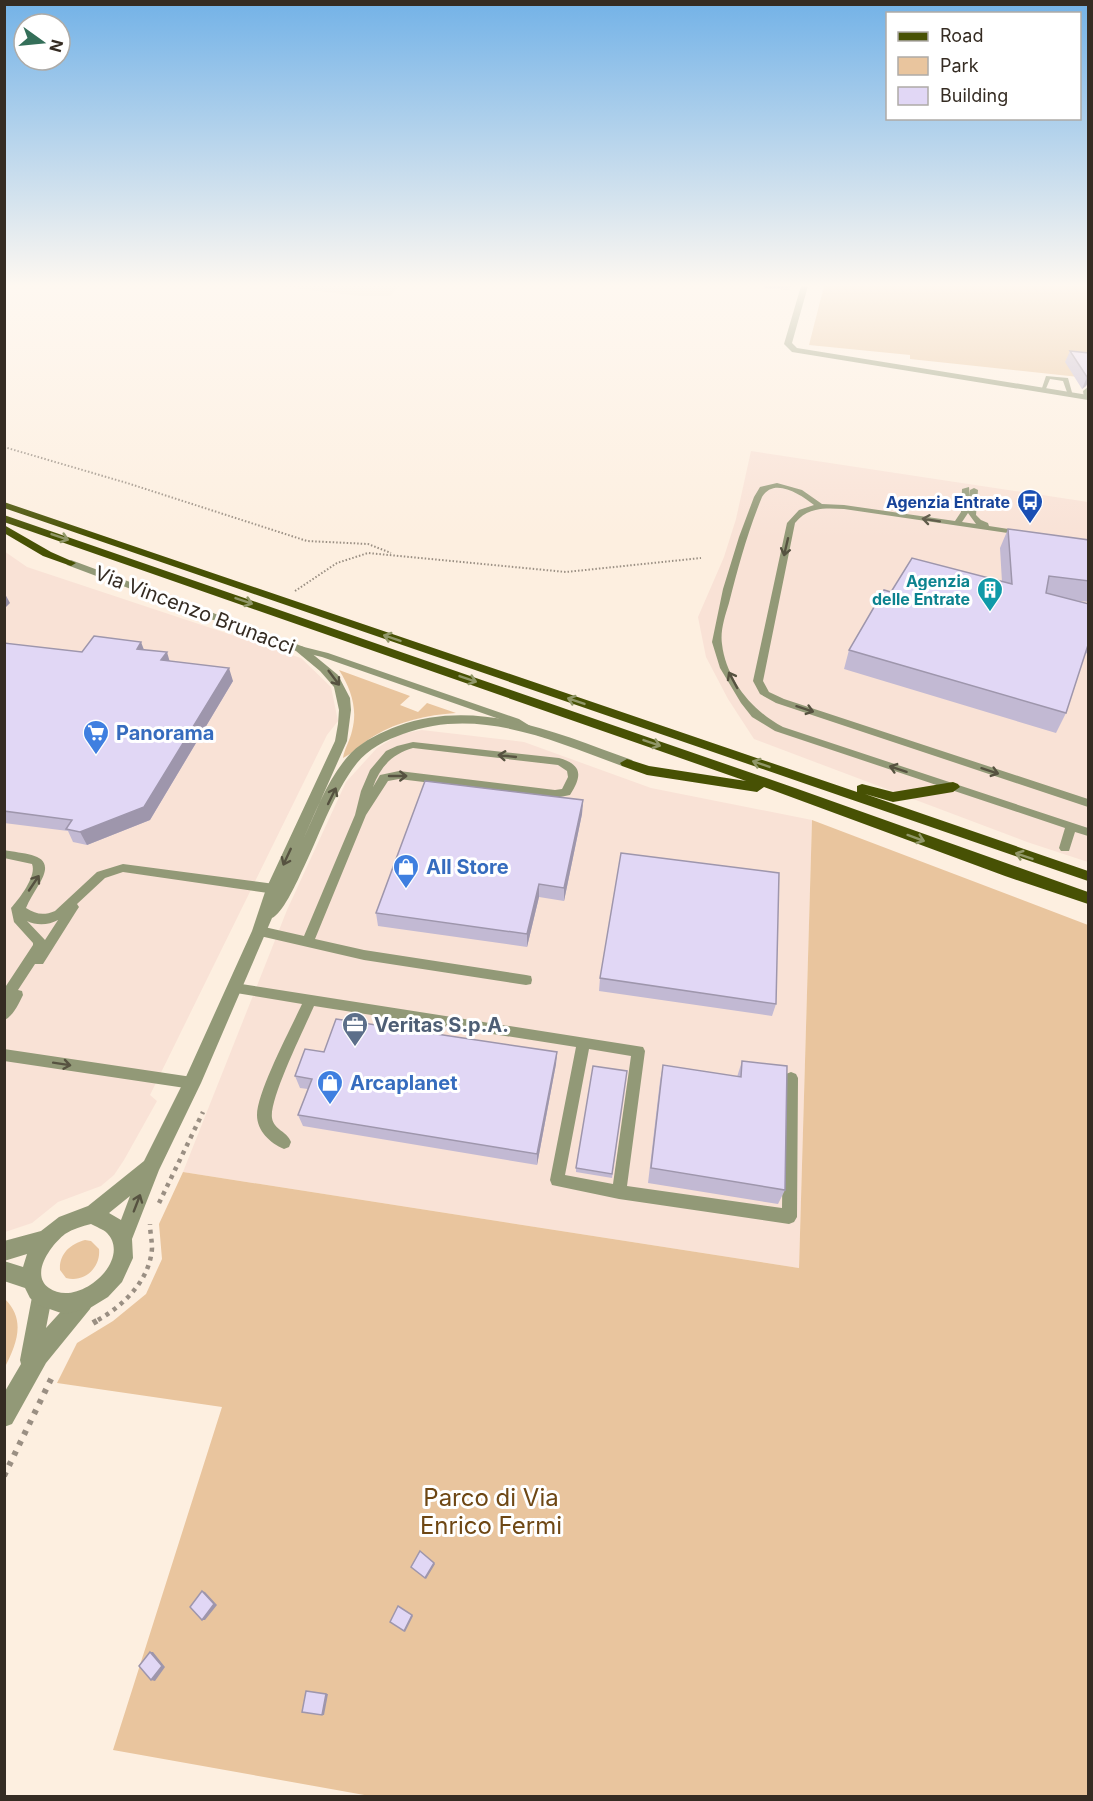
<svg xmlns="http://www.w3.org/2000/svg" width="1093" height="1801" font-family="Inter,sans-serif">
  <rect width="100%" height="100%" fill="#fdefe0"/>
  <path fill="#f9e2d6" d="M751,451L1088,502V862L1027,842L754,739L728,699L706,657L698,617L724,557L736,519Z
    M4,551L27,567L301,658L331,687L338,721L327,735L150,1095L157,1101L124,1160L114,1175L101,1186L58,1202L32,1223L5,1232Z
    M422,730L524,742L651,788L812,820L799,1268L183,1172L287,910L346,782L377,748L400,734Z"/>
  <path fill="#efe2ce" d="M278,286H399L390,296H359Z"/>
  <path fill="#e9c59e" d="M824,286H1088V378L910,359V355L809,345Z
    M339,670L410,696L400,705L418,712L427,703L456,713C427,715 399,721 374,736C363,742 354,753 343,758C344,750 350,740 352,731C358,709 351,689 339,670Z
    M812,820L1088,925V1796H370L113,1750L222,1407L57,1383L77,1343L113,1321L146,1294L162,1259L159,1224L183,1172L799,1268Z
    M85,1240L91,1241L99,1249C101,1267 85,1283 66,1278L60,1270C59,1254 70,1244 85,1240Z
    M5,1299C26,1320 17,1343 5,1367Z"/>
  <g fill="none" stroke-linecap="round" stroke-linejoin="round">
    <path stroke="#9a8f83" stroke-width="2" stroke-dasharray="1.5 2" stroke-linecap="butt" d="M4,447L127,483L307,541L368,544L391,553
      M295,591L337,563L368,553L566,572L701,558"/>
    <path stroke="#9a8f83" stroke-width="4.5" stroke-dasharray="4 5" stroke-linecap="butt" d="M159,1203L203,1112
      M98,1320C124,1305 150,1280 152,1248C152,1240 150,1232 150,1224"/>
    <path stroke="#9a8f83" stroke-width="6" stroke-dasharray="4.5 7" stroke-linecap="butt" d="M93,1323L100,1319
      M4,1476L53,1375"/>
    <path fill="#929977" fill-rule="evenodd" d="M1046,376L1068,378L1073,396L1068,395L1063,381L1050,379L1045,391H1041Z
      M1088,387V398H1084L1083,391Z
      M777,483L802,490L822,504L844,505L955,521L961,512L962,489L969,487L970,496V490L974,488L978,490L976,515L981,520L988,523L989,526L1021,531L1025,533L1021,535L844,509C824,508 808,507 795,523L763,681L769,692L784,699L1088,799V807L776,703L760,694L753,681L787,523L799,510L814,505C800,494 774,477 762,497C748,531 738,567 729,603C725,616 720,631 722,644C726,679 752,711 783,727L1088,828V836L1075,832L1069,851H1061L1059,848L1065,828L775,731L752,717L741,703L720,668L712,642L723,589L739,537L754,497L760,487ZM968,513L976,524L962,522Z
      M300,646L328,653L519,719L535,729L530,732L511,723L322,657L297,651V647Z
      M413,742L559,758C583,765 582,776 570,795L555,798L399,779L388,781L366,815L315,939L364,950L526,975L531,976L532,980L531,984L526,985L364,960L260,936L256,934L254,931L256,928L260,926L304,936L355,815L361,791L370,770L386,751L397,746ZM413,748L558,765L567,771L568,777L562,789L555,790L399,771L380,775L373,787C380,767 392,754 413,748Z
      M4,850C29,855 59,853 38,886C34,893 29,900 26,908C36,914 43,916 55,911L97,872L123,864L282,885L288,890L282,895L123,872L105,878L77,904L79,907L77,910L43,964H35L18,990L22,991L23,995C19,1003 13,1017 4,1020V989L33,945V943L14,922L11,908C19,899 37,876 32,864L4,858ZM58,920L45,940L27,921C37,926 49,925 58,920Z
      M235,983L643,1047L645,1051L627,1186L782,1208L784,1078L786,1074L791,1072L796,1074L798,1078L797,1217L794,1222L789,1224L619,1199L552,1185L550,1180L576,1047L314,1006C305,1027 269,1099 272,1118C274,1130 287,1131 291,1142L289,1147L284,1149C270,1143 257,1131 257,1115C257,1092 291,1028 302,1004L230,992L229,988L230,984ZM589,1049L631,1056L613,1184L565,1175Z
      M4,1049L192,1077L197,1079L199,1083L197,1087L192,1089L4,1061Z"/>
    <path fill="#929977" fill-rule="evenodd" d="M801,286H808L792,343L797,348L1088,395V400L792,352L784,344Z
      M42,1287L49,1290L52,1297L46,1328L76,1295L83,1292L90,1295L93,1302L90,1309L46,1363L12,1424L4,1427V1393L21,1364L20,1360L32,1297L35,1290Z"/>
    <path fill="#929977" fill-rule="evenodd" d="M71,560L304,647L338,675L350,698L351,710L347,741L303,840C316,811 329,776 351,753C364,740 382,732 398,726C478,697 557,733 632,760L634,763L632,766H622C552,740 478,706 403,734C386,740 368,749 357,763C332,795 319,837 301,873C296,884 282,914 272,918L201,1083L159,1170L132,1239L133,1258L122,1282L108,1297L90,1308L64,1314L38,1305L30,1298L25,1288L4,1281V1261L23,1267L27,1254L4,1261V1241L41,1231L59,1217L88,1206L144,1161L185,1079L252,931L266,889L335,741L338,724L339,710L334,687L320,671L296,651L67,565L66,563ZM130,1196L121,1220L109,1213ZM91,1224C96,1227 103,1229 107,1233C133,1260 78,1309 49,1288C29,1274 52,1244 65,1234C73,1229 82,1226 91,1224Z"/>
    <path fill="#475104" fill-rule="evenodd" d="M4,502L857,792V786L862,784L893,792L953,782L958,784L960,787L953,792L893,802L865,794L1088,871V881L4,508Z
      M4,515L795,788L1088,892V904L1005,876L764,787L757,792L647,775L622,766L620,763L627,759L649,766L746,781L4,522Z
      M4,525L51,552L76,563L71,566L43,556L4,533Z"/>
  </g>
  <path fill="#c2b9d3" d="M764,286H791L789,290L764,288Z
    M1070,351L1089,353V380L1086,386L1082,389L1065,362Z
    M1008,529L1089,540V602L1071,600L1089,604V654L1085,653L1066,713L1056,733L844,669L849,650L891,592L1002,582L1000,548Z
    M4,643L82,652L144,650L170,661L233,681L150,820L87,845L73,842L68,831L4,823Z
    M583,800L582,814L564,901L539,897L527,947L378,926L376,913Z
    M600,978L776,1004L772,1016L599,991Z
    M324,1052H557L556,1064L537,1165L303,1126L298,1115L308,1089L300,1088L295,1076Z
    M742,1061L785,1190L778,1204L648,1183L660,1081L663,1065L737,1077Z
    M627,1071L612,1178L576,1172V1168Z"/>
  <path fill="#9e96ac" d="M1089,376V380L1086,386L1082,389L1087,377Z
    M4,592L10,603L4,609Z
    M141,642L146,655L137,649Z
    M167,652L171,666L161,660Z
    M229,668L233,681L150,820L87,845L80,832Z
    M583,800L582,814L564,901V888Z
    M539,884V897L527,947V934Z
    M557,1052L556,1064L537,1165V1154Z
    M434,1563L435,1564L426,1579L425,1578Z
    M202,1591L205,1592L217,1605L205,1620H202Z
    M412,1615L413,1616L405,1632L404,1631Z
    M150,1652H153L165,1667L155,1681L151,1680Z
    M326,1694H328L324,1715H322Z"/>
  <path fill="#e1d7f5" stroke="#9e96ac" stroke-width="1.5" d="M1070,351L1089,353V376L1087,377Z
    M1008,529L1089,540V581L1049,576L1046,593L1089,604V642L1066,713L849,650L884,590L891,592L912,558L1012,584Z
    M94,636L141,642L137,649L167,652L161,660L229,668L144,807L80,832L66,829L72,820L4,811V643L82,652Z
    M425,781L583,800L564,888L539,884L527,934L376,913Z
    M621,853L779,873L776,1004L600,978Z
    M336,1019L557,1052L537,1154L298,1115L312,1079L295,1076L305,1049L324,1052Z
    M742,1061L787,1066L785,1190L651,1168L663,1065L741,1077Z
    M593,1066L627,1071L612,1174L576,1168Z
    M420,1551L434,1563L425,1578L411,1567Z
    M202,1591L214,1604L202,1620L190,1607Z
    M398,1606L412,1615L404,1631L390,1622Z
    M150,1652L162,1666L151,1680L139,1666Z
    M306,1691L326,1694L322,1715L302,1712Z"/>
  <defs><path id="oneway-shaft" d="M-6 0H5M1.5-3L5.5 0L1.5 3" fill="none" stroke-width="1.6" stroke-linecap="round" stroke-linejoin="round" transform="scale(1.5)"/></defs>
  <g stroke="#565240">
    <use href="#oneway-shaft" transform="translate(931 520) rotate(-171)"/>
    <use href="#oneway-shaft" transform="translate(786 547) rotate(103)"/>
    <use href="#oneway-shaft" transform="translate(334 678) rotate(53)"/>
    <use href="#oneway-shaft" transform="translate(733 680) rotate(-118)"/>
    <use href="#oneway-shaft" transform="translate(805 709) rotate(18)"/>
    <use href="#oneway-shaft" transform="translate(507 756) rotate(-174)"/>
    <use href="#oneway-shaft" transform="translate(898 769) rotate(-162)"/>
    <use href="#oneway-shaft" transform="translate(990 771) rotate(18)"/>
    <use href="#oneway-shaft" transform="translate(398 776)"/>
    <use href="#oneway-shaft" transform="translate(332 796) rotate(-64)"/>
    <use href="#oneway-shaft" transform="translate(287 857) rotate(115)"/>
    <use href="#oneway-shaft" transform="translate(34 883) rotate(-56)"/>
    <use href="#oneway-shaft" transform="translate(62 1064) rotate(9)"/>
    <use href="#oneway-shaft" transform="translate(137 1203) rotate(-69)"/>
  </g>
  <g stroke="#919768">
    <use href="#oneway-shaft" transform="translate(60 537) rotate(19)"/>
    <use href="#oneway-shaft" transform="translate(244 601) rotate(19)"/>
    <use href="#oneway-shaft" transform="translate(392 638) rotate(-161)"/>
    <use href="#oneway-shaft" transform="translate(468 679) rotate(19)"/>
    <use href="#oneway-shaft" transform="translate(576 701) rotate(-161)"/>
    <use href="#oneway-shaft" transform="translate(652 743) rotate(19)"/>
    <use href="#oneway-shaft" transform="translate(761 764) rotate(-161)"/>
    <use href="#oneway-shaft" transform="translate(916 838) rotate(20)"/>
    <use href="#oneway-shaft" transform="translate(1024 856) rotate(-161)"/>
  </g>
  <linearGradient id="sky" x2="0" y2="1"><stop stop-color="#73b2e7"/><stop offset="0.53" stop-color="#fef8f1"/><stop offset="1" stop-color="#fef8f1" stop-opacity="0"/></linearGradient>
  <rect width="1093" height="538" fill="url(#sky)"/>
  <defs>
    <symbol id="bus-pin" viewBox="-11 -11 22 30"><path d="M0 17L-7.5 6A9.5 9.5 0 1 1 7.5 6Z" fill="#1a4fb4" stroke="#fff"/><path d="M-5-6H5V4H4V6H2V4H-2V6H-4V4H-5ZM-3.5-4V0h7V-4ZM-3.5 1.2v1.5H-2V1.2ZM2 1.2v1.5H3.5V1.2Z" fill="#fff"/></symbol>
    <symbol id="building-pin" viewBox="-11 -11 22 30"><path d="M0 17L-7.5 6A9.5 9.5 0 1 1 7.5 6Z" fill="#0f9aa8" stroke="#fff"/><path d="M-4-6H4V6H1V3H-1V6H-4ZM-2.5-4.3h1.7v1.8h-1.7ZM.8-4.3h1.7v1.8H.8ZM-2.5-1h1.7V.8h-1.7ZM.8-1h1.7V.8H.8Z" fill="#fff"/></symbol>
    <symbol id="supermarket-pin" viewBox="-11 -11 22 30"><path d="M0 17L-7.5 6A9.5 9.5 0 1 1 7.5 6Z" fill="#3f7fe0" stroke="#fff"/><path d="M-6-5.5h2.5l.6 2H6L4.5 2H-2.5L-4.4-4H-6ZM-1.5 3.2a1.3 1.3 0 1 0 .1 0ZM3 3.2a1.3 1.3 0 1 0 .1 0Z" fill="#fff"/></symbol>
    <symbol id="shop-pin" viewBox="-11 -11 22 30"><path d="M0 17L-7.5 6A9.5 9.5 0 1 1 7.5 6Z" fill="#3f7fe0" stroke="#fff"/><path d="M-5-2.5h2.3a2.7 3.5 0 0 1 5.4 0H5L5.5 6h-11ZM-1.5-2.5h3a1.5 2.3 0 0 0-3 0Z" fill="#fff"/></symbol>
    <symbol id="office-pin" viewBox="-11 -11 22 30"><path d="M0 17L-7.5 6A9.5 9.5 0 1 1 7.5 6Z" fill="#5c6f8a" stroke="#fff"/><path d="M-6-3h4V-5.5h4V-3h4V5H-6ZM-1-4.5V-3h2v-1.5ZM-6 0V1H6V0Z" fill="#fff"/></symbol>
  </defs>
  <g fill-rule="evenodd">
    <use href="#bus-pin" x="1015" y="487" width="30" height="40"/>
    <use href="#building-pin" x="975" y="575" width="30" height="40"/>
    <use href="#supermarket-pin" x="81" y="718" width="30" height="40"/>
    <use href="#shop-pin" x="391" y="852" width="30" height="40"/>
    <use href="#office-pin" x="340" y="1010" width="30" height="40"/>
    <use href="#shop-pin" x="315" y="1068" width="30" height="40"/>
  </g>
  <g text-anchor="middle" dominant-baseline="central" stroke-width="6" stroke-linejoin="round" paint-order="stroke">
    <g font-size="16" font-weight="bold" fill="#164399" stroke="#fff" text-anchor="end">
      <text x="1010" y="502">Agenzia Entrate</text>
    </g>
    <g font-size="16" font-weight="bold" fill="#0d838f" stroke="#fff" text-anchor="end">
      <text x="970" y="581">Agenzia<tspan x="970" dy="18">delle Entrate</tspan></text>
    </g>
    <g font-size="20" fill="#352c23" stroke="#fff">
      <text transform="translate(195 610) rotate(21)">Via Vincenzo Brunacci</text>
    </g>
    <g font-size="20" font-weight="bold" fill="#366cbe" stroke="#fff" text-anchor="start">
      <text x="116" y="733">Panorama</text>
      <text x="426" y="867">All Store</text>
      <text x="350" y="1083">Arcaplanet</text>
    </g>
    <g font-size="20" font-weight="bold" fill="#4e5e75" stroke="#fff" text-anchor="start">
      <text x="374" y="1025">Veritas S.p.A.</text>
    </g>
    <g font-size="24" fill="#6e4714" stroke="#fff">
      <text x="491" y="1497">Parco di Via<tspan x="491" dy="28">Enrico Fermi</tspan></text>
    </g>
  </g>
  <rect width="1093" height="1801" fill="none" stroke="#352c23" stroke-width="12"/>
  <rect x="886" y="12" width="195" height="108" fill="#ffffff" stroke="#aeaba7" stroke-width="1.5"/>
  <rect x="898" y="32" width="30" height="9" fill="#475104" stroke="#aeaba7" stroke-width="1.5"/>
  <text x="940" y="42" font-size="18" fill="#352c23">Road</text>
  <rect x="898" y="57" width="30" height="18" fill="#e9c59e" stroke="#aeaba7" stroke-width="1.5"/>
  <text x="940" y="72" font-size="18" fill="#352c23">Park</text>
  <rect x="898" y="87" width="30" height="18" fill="#e1d7f5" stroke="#aeaba7" stroke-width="1.5"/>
  <text x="940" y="102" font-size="18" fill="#352c23">Building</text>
  <g transform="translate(42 42) rotate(105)"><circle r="28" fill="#ffffff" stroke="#aeaba7" stroke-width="1.5"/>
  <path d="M0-4.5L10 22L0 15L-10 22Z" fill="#346f59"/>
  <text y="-9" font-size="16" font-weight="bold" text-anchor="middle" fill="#352c23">N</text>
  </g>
</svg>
